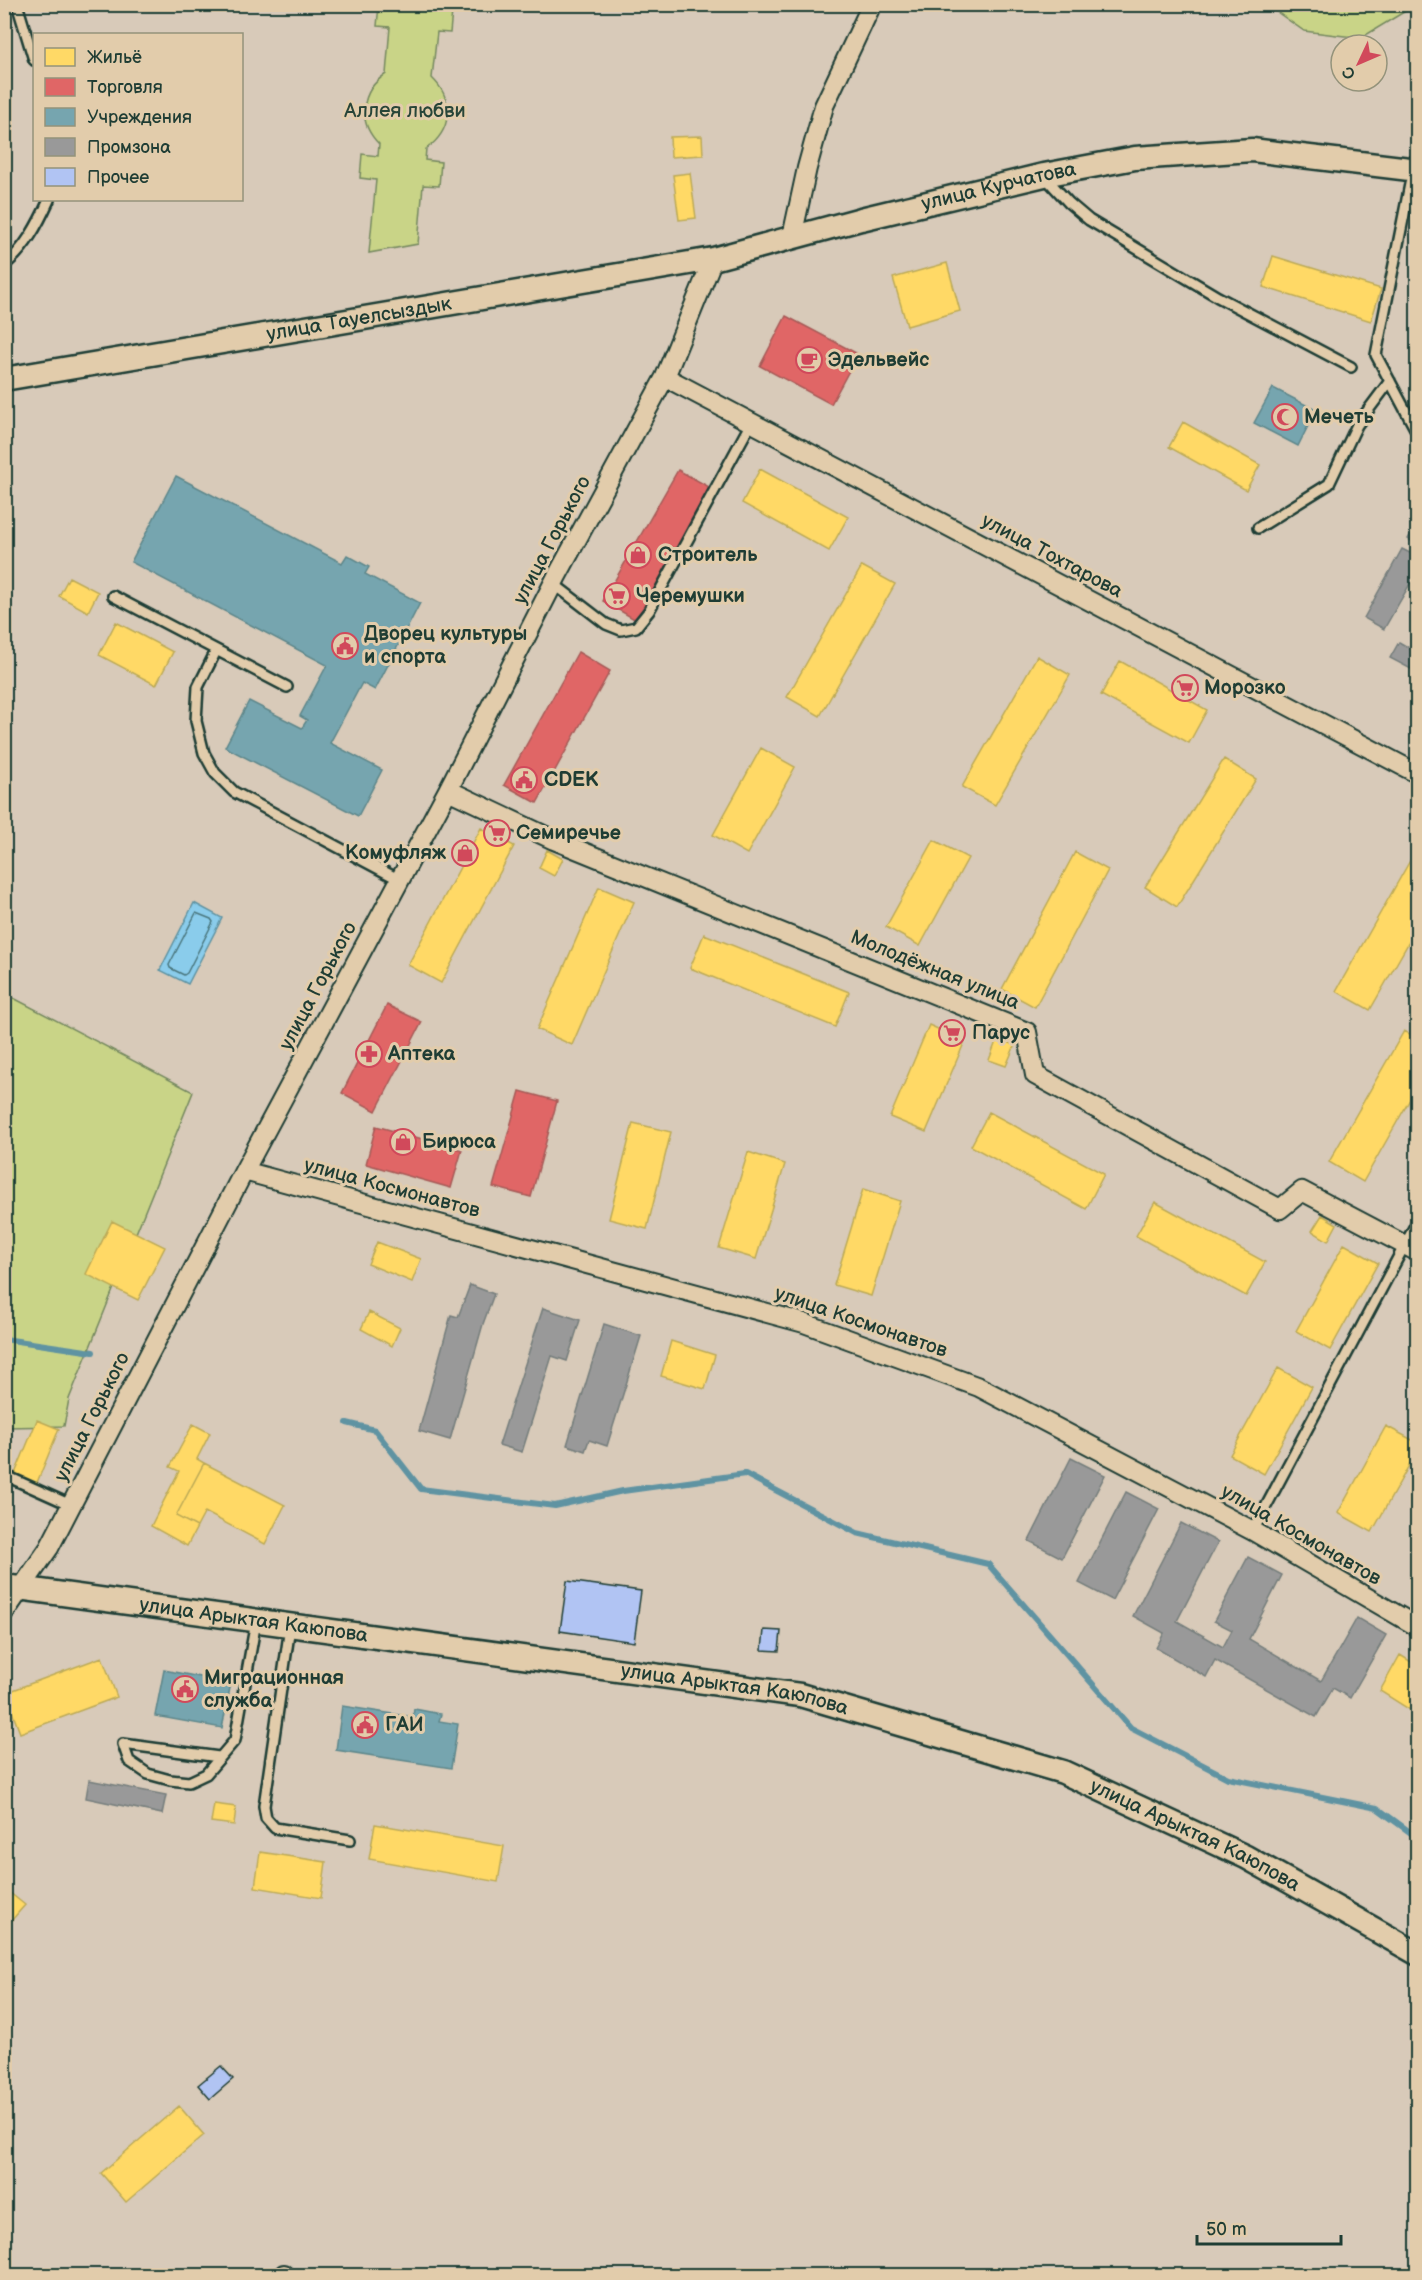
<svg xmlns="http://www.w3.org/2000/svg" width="1422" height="2280" font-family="'Balsamiq Sans',sans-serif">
  <rect width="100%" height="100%" fill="#d8cab9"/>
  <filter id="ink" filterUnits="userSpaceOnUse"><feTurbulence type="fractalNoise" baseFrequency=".0167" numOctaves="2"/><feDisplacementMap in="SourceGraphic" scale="12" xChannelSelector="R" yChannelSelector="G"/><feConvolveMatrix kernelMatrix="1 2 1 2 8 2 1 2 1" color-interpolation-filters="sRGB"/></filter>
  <g filter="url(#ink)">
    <path fill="#c9d487" stroke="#74885e" stroke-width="1.5" d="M1417,4L1361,38L1304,31L1267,5Z
      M392,5H439V10L452,11L450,33L437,32L432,78C455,100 452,131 426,149L425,160L441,162L439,186L423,185L418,244L369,253L376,180L360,178L362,154L378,156L379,144C357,122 360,91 386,74L390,27L377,26L379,5Z
      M4,993L193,1092L69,1399L64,1426L5,1427Z"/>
    <path fill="#8acceb" stroke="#5f93a2" stroke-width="1.5" d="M194,903L222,918L188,984L160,970Z"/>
    <path fill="#ffd966" stroke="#bcaa57" stroke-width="1.5" d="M702,136L703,155L671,157L670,137Z
      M690,173L696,218L679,220L673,175Z
      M1273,256L1381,289L1371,321L1263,287Z
      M947,263L960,311L907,326L893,278Z
      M1183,422L1260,465L1246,490L1169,447Z
      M760,469L848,517L829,551L742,503Z
      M862,566L895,584L820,716L787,697Z
      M69,577L98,592L88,612L59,596Z
      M116,622L173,652L156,685L99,655Z
      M1037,656L1070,675L995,805L962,787Z
      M1120,661L1207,710L1189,743L1101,695Z
      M761,748L795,767L747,854L713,835Z
      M1224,759L1256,779L1177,907L1145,887Z
      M481,828L514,846L441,983L408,965Z
      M934,840L968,858L920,946L886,927Z
      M547,850L563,859L554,876L539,868Z
      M1075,852L1108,870L1035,1007L1002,989Z
      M1411,859L1418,863V926L1370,1010L1336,991Z
      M599,887L634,902L572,1045L537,1029Z
      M704,934L849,992L835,1027L690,968Z
      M929,1025L965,1041L926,1132L890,1117Z
      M1404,1031L1418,1038V1085L1363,1182L1329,1162Z
      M997,1039L1015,1045L1006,1066L989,1060Z
      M989,1112L1104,1174L1086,1209L971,1146Z
      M633,1123L671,1132L647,1229L609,1219Z
      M748,1152L785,1164L756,1259L719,1248Z
      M863,1189L900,1201L871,1296L834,1285Z
      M1155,1202L1265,1262L1246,1296L1136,1236Z
      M1322,1215L1337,1224L1328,1241L1312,1231Z
      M112,1221L165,1247L138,1300L86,1274Z
      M377,1242L421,1259L412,1282L368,1264Z
      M1344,1244L1378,1263L1330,1350L1296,1331Z
      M369,1312L400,1328L392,1346L361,1329Z
      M671,1341L715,1355L705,1389L661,1376Z
      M1278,1368L1312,1387L1264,1474L1230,1455Z
      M37,1420L59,1429L36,1485L14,1476Z
      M193,1424L210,1433L197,1459L204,1463L176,1516L197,1527L187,1546L151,1526L179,1471L170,1467Z
      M1386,1426L1418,1443V1449L1372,1532L1338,1513Z
      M204,1463L285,1505L265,1544L205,1512L197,1527L176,1516Z
      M1400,1655L1418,1666V1715L1380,1691Z
      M102,1657L117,1697L20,1733L5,1693Z
      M214,1804L236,1807L234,1825L211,1822Z
      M375,1824L504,1846L498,1882L369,1859Z
      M260,1852L326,1862L321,1898L255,1887Z
      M4,1888L25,1905L4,1929Z
      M179,2106L204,2135L126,2202L101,2173Z"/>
    <path fill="#e06666" stroke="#a65a57" stroke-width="1.5" d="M786,316L858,354L831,404L760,366Z
      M678,470L711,488L636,620L603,601Z
      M578,652L610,671L537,803L504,785Z
      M387,1005L422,1022L376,1111L342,1093Z
      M520,1091L557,1101L531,1197L493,1187Z
      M376,1126L462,1150L451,1188L366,1164Z"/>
    <path fill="#76a5af" stroke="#5c868a" stroke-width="1.5" d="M1273,388L1316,410L1298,446L1254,423Z
      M176,476L342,563L347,555L369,567L365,574L420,603L375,690L362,683L330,743L382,770L358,816L225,747L249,701L302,728L307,720L300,716L327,665L131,562Z
      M164,1670L231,1683L222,1728L155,1716Z
      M342,1706L413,1717L414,1709L441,1714L439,1721L458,1724L451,1768L336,1750Z"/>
    <path fill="#999" stroke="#747d7b" stroke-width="1.5" d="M1418,522V545L1408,539Z
      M1402,549L1418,557V570L1384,629L1364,618Z
      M1399,642L1418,653V662L1413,670L1390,658Z
      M470,1285L494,1294L483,1324L450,1440L419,1431L451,1315L458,1317Z
      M543,1308L580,1320L567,1361L552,1356L522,1452L499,1445Z
      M604,1324L641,1336L607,1446L589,1440L585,1451L567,1445Z
      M1071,1458L1105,1475L1062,1558L1029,1541Z
      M1126,1492L1159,1509L1112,1600L1079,1583Z
      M1181,1523L1218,1542L1177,1621L1223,1647L1232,1630L1214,1621L1248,1557L1282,1575L1249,1639L1321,1681L1357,1618L1386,1635L1350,1698L1333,1688L1316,1717L1215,1660L1206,1677L1156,1648L1164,1633L1133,1616Z
      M89,1780L166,1795L162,1814L86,1798Z"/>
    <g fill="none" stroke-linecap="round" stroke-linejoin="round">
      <path stroke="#4a767d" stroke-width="1.5" d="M196,913L211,919L213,922L187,973L184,975L170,968L169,965Z"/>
      <path stroke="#5f93a2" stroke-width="6" d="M4,1339L93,1352
        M347,1423L375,1430L421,1489L555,1506L623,1491L745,1474L857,1533L988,1564L1131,1728L1228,1778L1377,1808L1418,1838"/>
    </g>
    <path fill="#b1c4f3" stroke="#1f3d34" stroke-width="1.5" d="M567,1581L641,1591L634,1642L560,1631Z
      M764,1630L781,1631L779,1651L762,1650Z
      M221,2066L233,2079L210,2099L198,2085Z"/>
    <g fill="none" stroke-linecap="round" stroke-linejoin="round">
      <defs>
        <path id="service" d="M17,4L34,60
          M1413,169L1376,355L1418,434
          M1044,176L1069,203L1089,220L1218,297L1351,367
          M4,265C25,250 39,222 49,200
          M1258,528L1329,484L1357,425L1390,381
          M554,584L606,624L621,630L636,627L649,611L751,423
          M113,596L287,687
          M216,651L198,687L196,721L204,753L215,773L234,792L400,880
          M4,1475L71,1505
          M1253,1531L1418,1220
          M290,1627L264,1806L266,1818L275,1828L350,1840
          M219,1757L123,1744L129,1761L148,1774L170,1780L189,1782L206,1774L235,1740L256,1621"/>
        <path id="minor" d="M792,237L807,168L824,106L872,4
          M665,377L1418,774
          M448,790L554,840L1027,1032L1035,1075L1280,1209L1302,1191L1418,1252
          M244,1171L804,1323L979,1387L1253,1531L1418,1627
          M4,1613L49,1548L244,1171L448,790L557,576L665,377L713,259
          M282,2276L284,2274"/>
        <g id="tertiary">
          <path id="s1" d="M4,379L713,259L861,219L1044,175L1135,158L1252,150L1418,170"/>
          <path id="s2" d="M4,1586L800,1695L1063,1772L1246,1857L1418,1954"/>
        </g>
      </defs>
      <use href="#service" stroke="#1f3d34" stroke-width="14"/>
      <use href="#minor" stroke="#1f3d34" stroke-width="22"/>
      <use href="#tertiary" stroke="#1f3d34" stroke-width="27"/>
      <use href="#service" stroke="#e2ccab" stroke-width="9"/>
      <use href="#minor" stroke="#e2ccab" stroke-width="18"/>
      <use href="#tertiary" stroke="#e2ccab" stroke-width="22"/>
    </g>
  </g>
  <defs>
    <symbol id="cafe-ring" viewBox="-11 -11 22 22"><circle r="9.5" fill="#e2ccab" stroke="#d1495b" stroke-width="1.5"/><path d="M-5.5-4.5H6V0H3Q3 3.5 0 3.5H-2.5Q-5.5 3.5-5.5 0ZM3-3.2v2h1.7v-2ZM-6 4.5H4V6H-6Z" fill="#d1495b"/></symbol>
    <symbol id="mosque-ring" viewBox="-11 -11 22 22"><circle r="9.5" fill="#e2ccab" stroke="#d1495b" stroke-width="1.5"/><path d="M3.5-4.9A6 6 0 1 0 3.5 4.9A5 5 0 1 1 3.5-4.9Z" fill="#d1495b"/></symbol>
    <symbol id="shop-ring" viewBox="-11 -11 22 22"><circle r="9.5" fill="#e2ccab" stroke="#d1495b" stroke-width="1.5"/><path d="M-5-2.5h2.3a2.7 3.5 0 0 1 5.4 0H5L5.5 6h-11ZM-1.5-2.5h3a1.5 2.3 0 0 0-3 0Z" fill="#d1495b"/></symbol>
    <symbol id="supermarket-ring" viewBox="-11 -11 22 22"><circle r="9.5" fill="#e2ccab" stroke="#d1495b" stroke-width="1.5"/><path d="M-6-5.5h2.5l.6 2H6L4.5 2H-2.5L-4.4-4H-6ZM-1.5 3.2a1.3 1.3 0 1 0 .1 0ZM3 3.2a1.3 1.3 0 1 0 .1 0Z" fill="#d1495b"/></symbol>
    <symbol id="civic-ring" viewBox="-11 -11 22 22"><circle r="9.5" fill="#e2ccab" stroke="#d1495b" stroke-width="1.5"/><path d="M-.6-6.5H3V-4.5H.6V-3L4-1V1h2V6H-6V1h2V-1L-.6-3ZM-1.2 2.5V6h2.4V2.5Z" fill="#d1495b"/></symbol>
    <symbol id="pharmacy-ring" viewBox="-11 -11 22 22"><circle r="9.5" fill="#e2ccab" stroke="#d1495b" stroke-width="1.5"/><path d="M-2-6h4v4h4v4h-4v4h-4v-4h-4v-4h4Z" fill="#d1495b"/></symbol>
  </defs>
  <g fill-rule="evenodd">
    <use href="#cafe-ring" x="794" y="345" width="30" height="30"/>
    <use href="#mosque-ring" x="1270" y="402" width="30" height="30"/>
    <use href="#shop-ring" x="623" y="540" width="30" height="30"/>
    <use href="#supermarket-ring" x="602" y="581" width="30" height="30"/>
    <use href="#civic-ring" x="330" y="631" width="30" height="30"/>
    <use href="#supermarket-ring" x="1170" y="673" width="30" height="30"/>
    <use href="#civic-ring" x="509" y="765" width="30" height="30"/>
    <use href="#supermarket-ring" x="482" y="818" width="30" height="30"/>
    <use href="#shop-ring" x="450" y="838" width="30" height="30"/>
    <use href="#supermarket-ring" x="937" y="1018" width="30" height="30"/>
    <use href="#pharmacy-ring" x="354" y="1039" width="30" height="30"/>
    <use href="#shop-ring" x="388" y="1127" width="30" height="30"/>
    <use href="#civic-ring" x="170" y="1674" width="30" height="30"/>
    <use href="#civic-ring" x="350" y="1710" width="30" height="30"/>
  </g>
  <g text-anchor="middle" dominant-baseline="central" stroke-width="6" stroke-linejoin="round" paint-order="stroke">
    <g font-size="20" fill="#284538" stroke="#e2ccab">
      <text x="405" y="111">Аллея любви</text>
    </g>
    <g font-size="20" fill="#1f3d34" stroke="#e2ccab">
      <text stroke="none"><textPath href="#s1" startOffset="1014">улица Курчатова</textPath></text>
      <text stroke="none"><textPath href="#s1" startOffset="360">улица Тауелсыздык</textPath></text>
      <text transform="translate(552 540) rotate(-62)">улица Горького</text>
      <text transform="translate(1052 556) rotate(28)">улица Тохтарова</text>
      <text transform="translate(935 970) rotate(22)">Молодёжная улица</text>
      <text transform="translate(318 986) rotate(-62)">улица Горького</text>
      <text transform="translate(392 1188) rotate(15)">улица Космонавтов</text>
      <text transform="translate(861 1322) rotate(19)">улица Космонавтов</text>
      <text transform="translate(92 1417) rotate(-63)">улица Горького</text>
      <text transform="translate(1301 1535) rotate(30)">улица Космонавтов</text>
      <text stroke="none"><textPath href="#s2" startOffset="252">улица Арыктая Каюпова</textPath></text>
      <text stroke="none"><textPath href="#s2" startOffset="738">улица Арыктая Каюпова</textPath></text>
      <text stroke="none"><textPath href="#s2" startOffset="1224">улица Арыктая Каюпова</textPath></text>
    </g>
    <g font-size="20" font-weight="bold" fill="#1f3d34" stroke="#e2ccab" text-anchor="start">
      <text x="828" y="360">Эдельвейс</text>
      <text x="1304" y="417">Мечеть</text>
      <text x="658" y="555">Строитель</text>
      <text x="636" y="596">Черемушки</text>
      <text x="364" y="634">Дворец культуры<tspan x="364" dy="23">и спорта</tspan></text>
      <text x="1204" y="688">Морозко</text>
      <text x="544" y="780">CDEK</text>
      <text x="516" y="833">Семиречье</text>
      <text x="446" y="853" text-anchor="end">Комуфляж</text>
      <text x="972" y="1033">Парус</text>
      <text x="388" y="1054">Аптека</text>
      <text x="422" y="1142">Бирюса</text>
      <text x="204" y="1678">Миграционная<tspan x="204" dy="23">служба</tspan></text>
      <text x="385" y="1725">ГАИ</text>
    </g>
  </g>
  <rect width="1422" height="2280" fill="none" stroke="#e2ccab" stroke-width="24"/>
  <rect x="12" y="12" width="1398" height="2256" fill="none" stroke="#1f3d34" stroke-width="2" filter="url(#ink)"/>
  <rect x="33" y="33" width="210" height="168" fill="#e2ccab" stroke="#94937b" stroke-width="1.5"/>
  <rect x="45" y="48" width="30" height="18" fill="#ffd966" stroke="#94937b" stroke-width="1.5"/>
  <text x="87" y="63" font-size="18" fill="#1f3d34">Жильё</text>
  <rect x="45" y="78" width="30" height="18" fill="#e06666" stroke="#94937b" stroke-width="1.5"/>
  <text x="87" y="93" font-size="18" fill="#1f3d34">Торговля</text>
  <rect x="45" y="108" width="30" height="18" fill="#76a5af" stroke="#94937b" stroke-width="1.5"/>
  <text x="87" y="123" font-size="18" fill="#1f3d34">Учреждения</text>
  <rect x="45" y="138" width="30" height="18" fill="#999999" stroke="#94937b" stroke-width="1.5"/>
  <text x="87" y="153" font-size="18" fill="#1f3d34">Промзона</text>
  <rect x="45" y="168" width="30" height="18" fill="#b1c4f3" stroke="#94937b" stroke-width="1.5"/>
  <text x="87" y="183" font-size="18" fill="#1f3d34">Прочее</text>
  <g transform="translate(1359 63) rotate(226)"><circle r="28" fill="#e2ccab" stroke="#94937b" stroke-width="1.5"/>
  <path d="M0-4.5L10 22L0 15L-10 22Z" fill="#d1495b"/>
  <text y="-9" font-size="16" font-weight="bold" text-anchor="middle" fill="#1f3d34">С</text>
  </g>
  <path d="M1197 2235v9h144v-9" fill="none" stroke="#1f3d34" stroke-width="3"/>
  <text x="1206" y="2235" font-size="18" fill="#1f3d34" stroke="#e2ccab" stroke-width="4.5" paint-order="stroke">50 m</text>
</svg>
